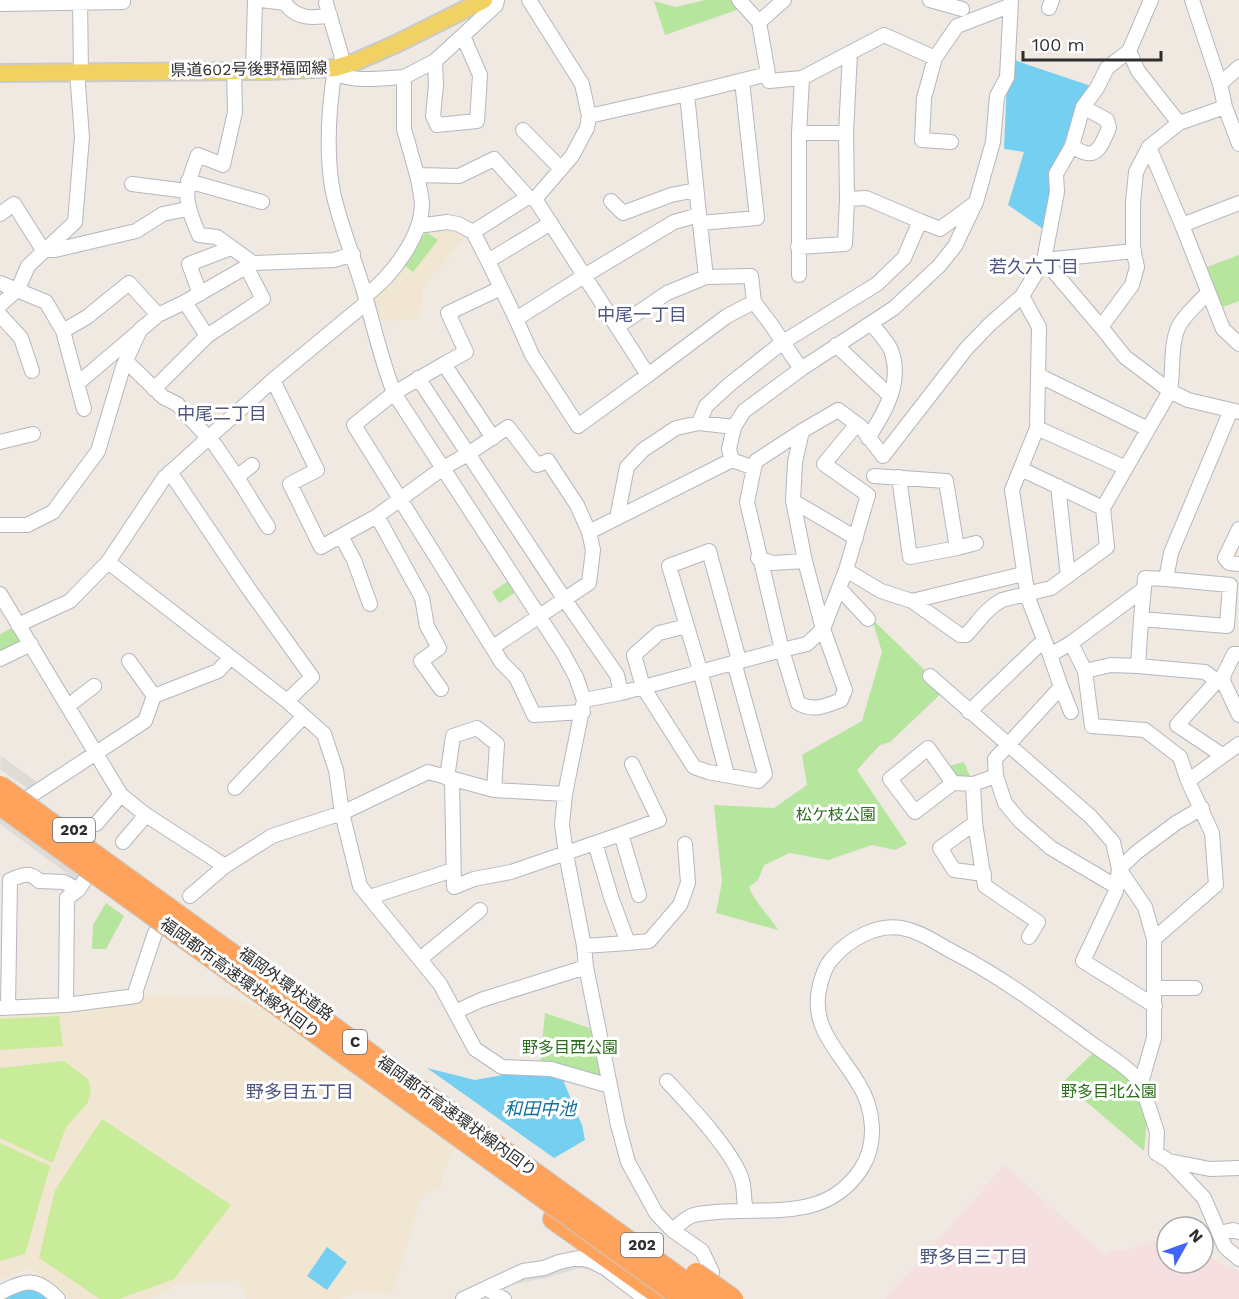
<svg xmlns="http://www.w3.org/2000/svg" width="1239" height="1299" font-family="'Work Sans','Noto Sans JP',sans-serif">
  <rect width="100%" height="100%" fill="#efe9e1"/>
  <path fill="#f0e6d1" d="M448,225L468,234L422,288L420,319L378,321L371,296L420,229Z
    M145,995L206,996L235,998L263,1010L457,1146L445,1167L440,1188L422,1196L392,1294L355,1291L340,1299H247L240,1281L178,1283L155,1298L147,1299H71L30,1268L0,1280V1012L139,1004Z"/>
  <path fill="#f5dfe0" d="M1005,1165L1105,1256L1112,1250H1130L1142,1243L1167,1244V1263H1203V1250L1216,1262L1239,1271V1299H885Z"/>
  <path fill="#b6e59e" d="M705,0H739L745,7L665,35L654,1L676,7Z
    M426,232L438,240L413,272L404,265Z
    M1239,255V301L1215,310L1199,270Z
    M514,577L521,589L499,603L492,592Z
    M872,619L945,690L890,742L880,745L857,770L907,844L895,850L872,845L828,860L790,853L764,865L758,880L749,887C755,903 769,915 778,930L716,913L722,882L714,805L774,808L807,785L802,755L862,721L882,652Z
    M18,625L31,644L0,659V634Z
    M964,762L973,784L953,783L942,768Z
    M106,903L124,916L106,949H92L93,925Z
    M545,1013L590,1028L602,1078L540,1065Z
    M1093,1053L1129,1077L1135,1086L1147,1120L1144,1151L1063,1082Z"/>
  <path fill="#c9ec9a" d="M59,1016L63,1046L0,1050V1019Z
    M64,1061L88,1079L91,1091L87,1104L66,1127L53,1163L0,1138V1068Z
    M102,1119L231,1205L174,1279L119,1299H100L39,1258L55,1190Z
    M0,1143L50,1166L25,1254L0,1261Z"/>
  <path fill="#dfdcd8" d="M1,756L40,784L35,788H27L2,771L0,769Z
    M8,818L83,869L77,881L0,824V819Z
    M589,1264L623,1290L598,1272L580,1268L546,1278L506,1285L498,1282L533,1277L572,1265Z"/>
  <path fill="#75cff0" d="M1008,58L1097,88L1076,114L1052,174L1049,233L1008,205L1024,152L1004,149Z
    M427,1068L475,1080L503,1075H546L563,1080L582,1125L585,1140L554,1158Z
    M327,1247L347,1262L327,1290L307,1276Z
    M35,1288L51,1299H2L22,1290Z"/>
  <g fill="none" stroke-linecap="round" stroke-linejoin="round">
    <defs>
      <path id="minor" d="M80,0L81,72
        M261,0L285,3C296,19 313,19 330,15
        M529,0L582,84L589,116L587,128L572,156L535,199L648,375L727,316L754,302L770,323L801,369L744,411L734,427L729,449L732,460L754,468L747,502L782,650L807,644L823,629L846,570L881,591L912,601L960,635H966C978,623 985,609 1002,600L1051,588L1107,547L1103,508L1170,391L1188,400L1239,412
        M739,0L759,22
        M930,0L962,9
        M1151,0L1129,51L1107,68L1097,88L1083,107L1072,146L1056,174L1057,192L1044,260L1022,296L1039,327L1037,428L1012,490L1028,598L1050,655L1071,643L1085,671L1092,726L1145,730L1180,757L1188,781
        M1192,0L1220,84L1225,107L1239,144
        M326,3L341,54L343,66
        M0,4L123,2V0
        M1049,8L1052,0
        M1129,51L1138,71L1179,123
        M935,58L924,98L922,140L951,142
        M435,61L436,85L433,116L437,125L477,121L480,75L463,36
        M335,68C329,106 326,149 332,187C338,220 353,255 363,288C373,324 381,359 394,393L563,653L576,677L584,700L565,794L562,824L566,854L584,946L586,967L618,1125L628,1162L656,1213L672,1230L702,1251L712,1272L710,1290
        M234,70L235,112L223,165L198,155C184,192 183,198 199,235L217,237L253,263
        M253,71L255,0
        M334,73C356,83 381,78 404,77V129L417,175
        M768,74L769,81L802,78L884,35L935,58L957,26L1009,6
        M404,77L435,61L496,5L497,0
        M1220,84L1239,67
        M1225,107L1179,123L1149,147L1182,225L1239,203
        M589,116L687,94
        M523,130L561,169
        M799,133H846
        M1072,146C1096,163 1100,148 1109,128L1107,120L1083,107
        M1149,147L1136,172L1133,203V249L1137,267L1132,285L1101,327L1125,357L1170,391C1174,370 1169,338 1182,321C1189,311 1199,302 1208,293
        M188,181L262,202
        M132,184L187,191
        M847,199L866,198L920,221
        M611,201L623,213L671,195L696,190
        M0,214L14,204L43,250H55L136,231L163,214L187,209
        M700,223L757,218L742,81
        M1182,225L1223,329L1239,344
        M418,226L447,222L458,224L473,232
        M798,247L845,244L847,199L846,133L850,53
        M488,261L473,232L528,197L535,199
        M799,275V133L802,78
        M706,277L751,276L754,302
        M0,283L46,302L63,331L84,409
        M200,294L189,264L231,248
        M365,296C391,277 422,237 422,203C421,194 419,184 417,175L459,176L494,159L528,197
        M185,302L207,336
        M0,305L18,289L28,266L75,222L82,137L77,72
        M0,315L21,338L32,371
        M516,319L488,261L551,223
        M617,327L667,293L706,277L699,215
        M1101,327L1044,260L1134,251
        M63,331L87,317L129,283L158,315L185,302L253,263L334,260L353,254
        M836,345L890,396
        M126,361L163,397L177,404L215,445L237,477L268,527
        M444,364L466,352L448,313L501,288
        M801,369L894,308L939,266L955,246L976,202L993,142L997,96L1007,77L1011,0
        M648,375L578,426L532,355L516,319L584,276L674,222L699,215L687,94L768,74L759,22L784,0
        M1038,375L1148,429
        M418,378L565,600L617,675L621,693L584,700
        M273,380L317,470L290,484L321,547L377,516L443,468L468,454L508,427L537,465L548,461L577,505L589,532
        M77,384L137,333
        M154,389L207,336L263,299L246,266
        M699,423L706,406L730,384L783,342L877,284L904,258L920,221L940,229L974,204
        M1037,428L1126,468
        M493,438L444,364L394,393L354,425L502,663L516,677L534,715L583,712
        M868,438C885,412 903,382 891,350C887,341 877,331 871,323
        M0,442L33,434
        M754,468L756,461L802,431
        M1021,469L1103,508
        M170,472L246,585L312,677L287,701
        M874,476L946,481L957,548L910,557L899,477
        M237,477L252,465
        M1058,486L1068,576
        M793,501L856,538
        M377,516L422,598L427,626L439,648L421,661L441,689
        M617,518L627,467L643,450L676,428L699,423L734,427
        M0,525H27L53,512L98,451L123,367L140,330L158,315
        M1239,529L1225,558L1229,563L1239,564
        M341,536L354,560L370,604
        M957,548L976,543
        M758,558L773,563L805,561
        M108,562L287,701L324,734L336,770L342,813L360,886L440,984L475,1049L502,1067L551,1069L610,1086
        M846,570L868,495L824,464L857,424
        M839,588L868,619
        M0,594L121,795L146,815L225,866L272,836L342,813L428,772L494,790L565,794
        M912,601L1023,574
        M1141,619L1145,578L1166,579
        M18,625L70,601L108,562L164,478L273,380L366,303
        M687,626L659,633L634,655L643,687L694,767L708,772L758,781L765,774L734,662
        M1071,643L1144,589
        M493,647L589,583L593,550L589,532L732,460
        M1050,655L1061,687
        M0,659L31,644
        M129,661L154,696
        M1138,666L1205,672L1217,681L1177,725L1222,755
        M1085,671L1111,665L1138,666L1141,619L1227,626L1230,585L1166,579L1171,553L1231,410
        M930,676L1091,817L1113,842L1119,869L1145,907L1154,939
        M1217,681H1223L1239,715
        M1223,681L1224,674L1234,654H1239
        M621,693L782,650L798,703C813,712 826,706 841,700L845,690L823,629L805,561L793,501L795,462L802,431L838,410L861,427L883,456L966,349L990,324L1022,296
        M68,706L94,686
        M969,712L1044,640
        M1239,744L1188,781L1212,833L1216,885L1154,939V1038L1141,1083L1157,1132L1156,1153L1169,1161L1204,1198L1225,1247L1239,1259
        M727,775L700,670L669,566L709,551L739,660
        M996,776L1005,803L1020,821L1051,848L1117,887
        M447,778L453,736L477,728L497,744L494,790
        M452,779L454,887L474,879L511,872L595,843L611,897L628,943L584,946
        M953,783L928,748L890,779L915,812L953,783L973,784
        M235,788L304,716
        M15,806L145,721L154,696L218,671L230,658
        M975,823L940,848L954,870L984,874
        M96,824L121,795
        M621,834L659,820L632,764
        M123,842L146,815
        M595,843L621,834L639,895
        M190,896L225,866
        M370,897L453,870
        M1029,937L1038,922L985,886L975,823L973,784L996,776L995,759L1061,687L1071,712
        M628,943L649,941L680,905L688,883L685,844
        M420,959L480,910
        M1154,988H1195
        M66,1005L67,898L78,890L92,869
        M1155,1006L1083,961L1116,891L1119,869L1137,852L1176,823L1202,808
        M0,1008L66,1005L136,996V990L155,933
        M8,1008L10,880C21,875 30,871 39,881L64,882L78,890
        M455,1012L481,1000L586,967
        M667,1081C689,1105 730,1148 741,1177C745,1187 743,1199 746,1210
        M1169,1161L1210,1169L1239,1168
        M672,1230C678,1226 686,1217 694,1215C701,1213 709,1213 716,1212C770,1207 826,1222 861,1169C878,1143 874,1108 858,1083C839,1051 809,1027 820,985C822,977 825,967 831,960C848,939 879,922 906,929C924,933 939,945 955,953C1003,978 1041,1007 1084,1038C1103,1053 1126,1064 1141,1083
        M1219,1233L1233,1230L1239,1232
        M492,1287V1292L504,1299
        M0,1293C25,1279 37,1277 58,1299
        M463,1299L523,1271L544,1268L559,1262L578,1258L591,1261L605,1268L646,1299"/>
      <path id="major" d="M0,73L270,71L335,68L355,62L396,44L484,0"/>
      <path id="highway" d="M553,1219L665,1299"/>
    </defs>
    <use href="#minor" stroke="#b4b7c1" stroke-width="16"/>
    <use href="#major" stroke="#c9c9c9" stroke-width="20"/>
    <use href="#highway" stroke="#c9c9c9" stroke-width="22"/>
    <use href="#minor" stroke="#fff" stroke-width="14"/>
    <use href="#major" stroke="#f2d163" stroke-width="16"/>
    <use href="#highway" stroke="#ffa35c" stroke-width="20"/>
    <defs>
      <path id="highway-bridge" d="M0,786L709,1299
        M0,805L683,1299
        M696,1273L733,1299"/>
    </defs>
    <use href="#highway-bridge" stroke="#c9c9c9" stroke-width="22" stroke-linecap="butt"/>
    <use href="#highway-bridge" stroke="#ffa35c" stroke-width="20"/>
  </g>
  <g text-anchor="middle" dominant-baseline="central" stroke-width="6" stroke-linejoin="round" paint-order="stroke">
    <g fill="#fff" stroke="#6d6d6d" stroke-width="1.5">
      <rect x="53" y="818" width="42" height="24" rx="4.5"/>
      <rect x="343" y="1030" width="24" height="24" rx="4.5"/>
      <rect x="621" y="1233" width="42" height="24" rx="4.5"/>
    </g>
    <g font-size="15" font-weight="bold" fill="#2e2e2e">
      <text x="74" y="830">202</text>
      <text x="355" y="1042">C</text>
      <text x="642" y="1245">202</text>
    </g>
    <g font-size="16" fill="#2e2e2e" stroke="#fff">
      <text transform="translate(249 69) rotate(-1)">県道602号後野福岡線</text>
      <text transform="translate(240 978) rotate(36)">福岡都市高速環状線外回り</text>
      <text transform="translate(286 984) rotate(36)">福岡外環状道路</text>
      <text transform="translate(457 1116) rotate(36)">福岡都市高速環状線内回り</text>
    </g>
    <g font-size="16" fill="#2c6e1b" stroke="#fff">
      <text x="836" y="814">松ケ枝公園</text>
      <text x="570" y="1047">野多目西公園</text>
      <text x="1109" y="1091">野多目北公園</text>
    </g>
    <g font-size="18" fill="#4d5680" stroke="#fff">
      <text x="1034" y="266">若久六丁目</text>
      <text x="642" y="314">中尾一丁目</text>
      <text x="222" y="413">中尾二丁目</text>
      <text x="300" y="1091">野多目五丁目</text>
      <text x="974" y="1256">野多目三丁目</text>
    </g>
    <g font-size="18" font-style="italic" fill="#0d6fa3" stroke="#fff">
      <text x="540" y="1108">和田中池</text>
    </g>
  </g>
  <g transform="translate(1185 1245) rotate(50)"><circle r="28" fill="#ffffff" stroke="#ababab" stroke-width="1.5"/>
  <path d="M0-4.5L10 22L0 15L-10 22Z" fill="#4264fb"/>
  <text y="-9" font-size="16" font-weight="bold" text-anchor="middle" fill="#2e2e2e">N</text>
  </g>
  <path d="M1023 51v9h138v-9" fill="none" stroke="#2e2e2e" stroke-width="3"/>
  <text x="1032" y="51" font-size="18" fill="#2e2e2e" stroke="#ffffff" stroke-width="4.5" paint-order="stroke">100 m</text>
</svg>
